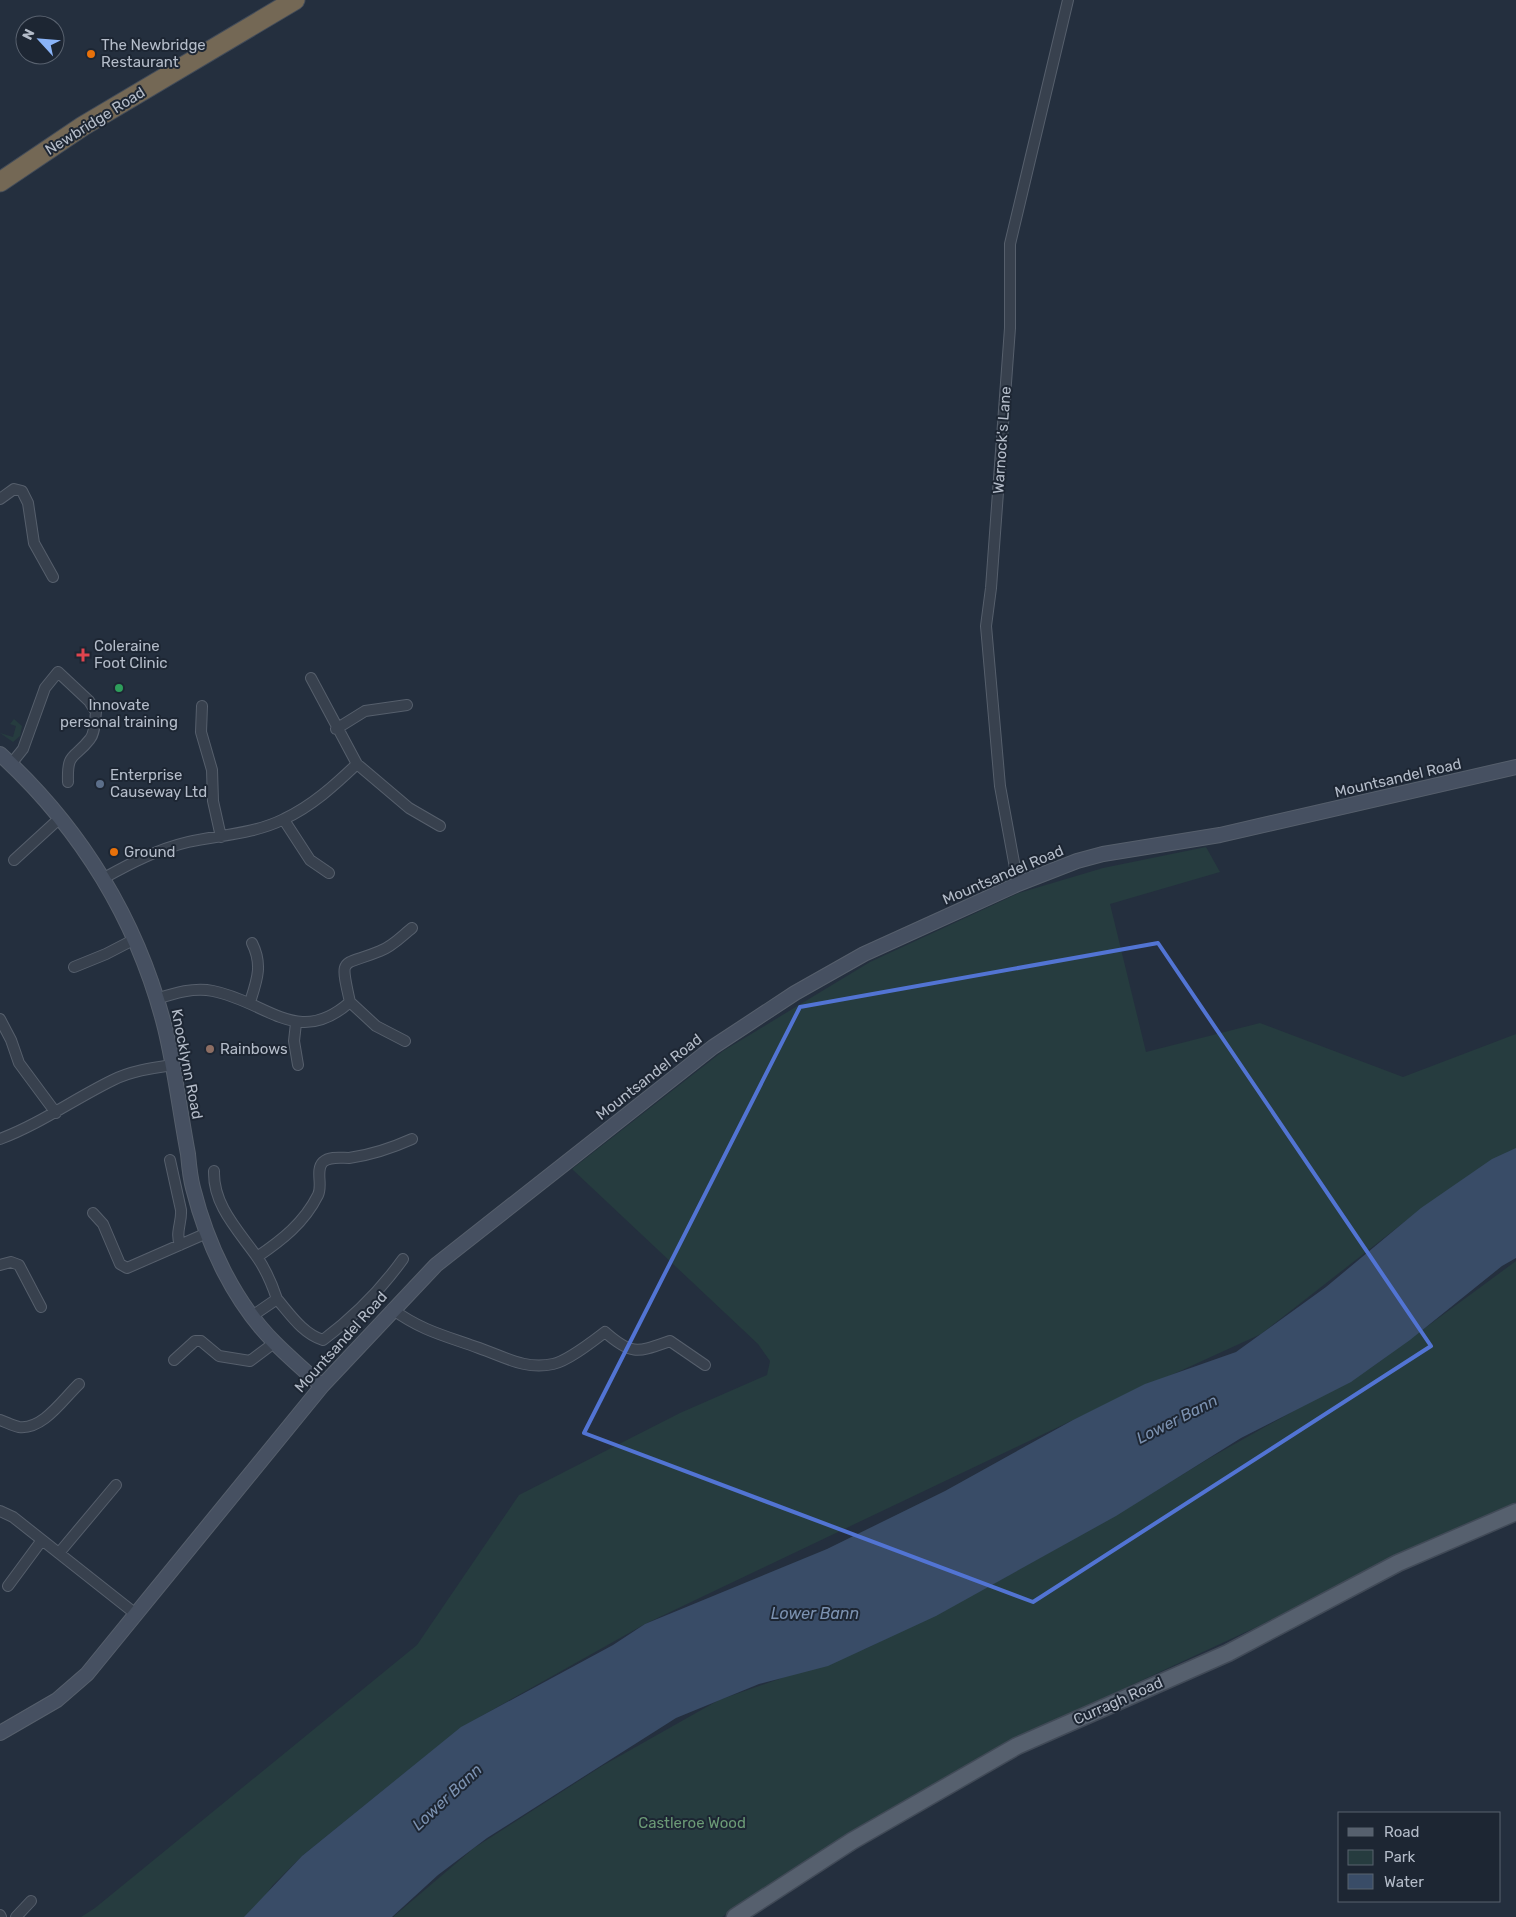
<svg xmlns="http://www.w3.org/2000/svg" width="1516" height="1917" font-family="Rubik,sans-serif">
  <rect width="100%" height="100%" fill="#242f3e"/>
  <path fill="#263c3f" d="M14,719L22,726L20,736L13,742L0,733L13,737L16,726L10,724Z
    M1206,847L1220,872L1110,904L1146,1052L1260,1023L1403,1077L1516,1034V1156L1421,1209L1261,1334L1073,1420L645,1624L462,1727L302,1856L273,1885L249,1917H81L95,1908L417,1645L519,1495L680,1413L767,1375L770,1361L758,1344L572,1169L723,1051L870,962L1019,893L1103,868Z
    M1516,1261V1502L1380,1564L1261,1625L998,1747L812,1857L722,1917H393L474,1848L602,1766L719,1700L867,1648L991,1585L1108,1520L1208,1459L1372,1367Z"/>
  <path fill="#394c67" d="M1516,1148V1258L1502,1266L1410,1340L1351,1382L1241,1438L1116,1516L936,1616L828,1666L759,1684L676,1718L487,1838L438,1875L392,1917H244L302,1856L461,1727L613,1645L645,1624L827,1549L945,1491L1073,1420L1145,1384L1236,1352L1326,1287L1421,1208L1492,1159Z"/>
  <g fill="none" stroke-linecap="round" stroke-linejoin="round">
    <defs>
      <path id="street" d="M0,499L14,489L22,491L28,503L34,543L53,577
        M311,678L357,764
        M202,706L201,732L212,770L213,801L221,837
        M336,729L365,711L407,705
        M11,764L23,749L45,688L58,672L89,701L96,712C95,720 95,733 90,739C74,760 67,751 68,782
        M284,820L310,860L329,873
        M14,860L61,817
        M104,878C131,863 158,849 188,842C220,835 254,834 284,819C312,806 335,785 357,764L409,808L440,826
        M1018,884L1000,786L986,626L991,588L1010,328V244L1068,0
        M74,967L106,954L135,939
        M156,999C175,993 194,987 213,991C268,1002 298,1048 350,1002L376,1026L405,1041
        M250,1002C257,980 263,965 252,943
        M350,1002C339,954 342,967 380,951C392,947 402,936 412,928
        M0,1019L11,1040L19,1063L56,1113
        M296,1023L294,1041L298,1065
        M0,1139C40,1124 74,1099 113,1080C131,1071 152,1068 172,1065
        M170,1160L181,1210C182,1223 175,1232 180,1245
        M214,1171C213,1205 238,1230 257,1257C266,1270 272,1284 277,1299
        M93,1213L103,1224L120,1264L127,1268L207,1233
        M257,1257C282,1240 304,1223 318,1195C323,1185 315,1170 323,1162C330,1156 341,1158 349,1158C371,1155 392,1148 412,1139
        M0,1265L11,1262L19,1265L41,1307
        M392,1309C422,1331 446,1336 479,1348C505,1357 525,1370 553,1364C568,1361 593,1341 605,1332C632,1356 638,1352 670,1341L705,1365
        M252,1316L277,1299C290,1314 303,1334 323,1340C355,1316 380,1291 403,1259
        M174,1360L195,1341H201L219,1356L250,1361L274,1343
        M0,1420C6,1422 13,1426 19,1427C43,1430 63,1399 79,1384
        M0,1511L13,1517L137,1615
        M59,1553L116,1485
        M8,1586L42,1540
        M0,1915L1,1917
        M16,1917L31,1901"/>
      <path id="secondary" d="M0,754C81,828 138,921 165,1028C175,1069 180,1112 188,1154C189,1165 190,1177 193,1188C207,1244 234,1302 275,1343C290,1358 306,1372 322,1386
        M0,1733L57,1700L87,1674L322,1386L436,1265L713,1047L795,993L864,954L1018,884L1077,861L1103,854L1220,835L1516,767"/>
      <path id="primary" d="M735,1917L852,1841L1017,1746L1228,1653L1398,1563L1516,1512"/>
      <path id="highway" d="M0,182L83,126L295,0"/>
    </defs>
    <use href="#street" stroke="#565f6c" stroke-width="12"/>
    <use href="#secondary" stroke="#565f6c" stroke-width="16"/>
    <use href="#primary" stroke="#414a57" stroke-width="19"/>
    <use href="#highway" stroke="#434c59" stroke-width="21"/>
    <use href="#street" stroke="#38414e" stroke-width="10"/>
    <use href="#secondary" stroke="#465061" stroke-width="14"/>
    <use href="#primary" stroke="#56606e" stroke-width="16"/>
    <use href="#highway" stroke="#746855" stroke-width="19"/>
  </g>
  <path fill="none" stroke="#5274d3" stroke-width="4" stroke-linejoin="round" d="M1158,943L1431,1346L1033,1602L584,1433L800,1007Z"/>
  <g fill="#e8710a" stroke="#1d2633" stroke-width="2">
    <circle cx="91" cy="54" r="5"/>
    <circle cx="114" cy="852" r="5"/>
  </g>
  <path fill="#e0444e" stroke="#1d2633" stroke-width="2" d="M80.5 647.5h5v5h5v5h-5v5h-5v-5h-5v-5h5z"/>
  <circle fill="#2e9e5b" stroke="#1d2633" stroke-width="2" cx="119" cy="688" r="5"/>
  <circle fill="#5c6f8a" stroke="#1d2633" stroke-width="2" cx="100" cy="784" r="5"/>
  <circle fill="#8d6e63" stroke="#1d2633" stroke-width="2" cx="210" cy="1049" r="5"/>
  <g text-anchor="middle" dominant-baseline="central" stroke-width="4" stroke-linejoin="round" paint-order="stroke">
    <g font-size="15" fill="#b4bcc9" stroke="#1d2633" text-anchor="start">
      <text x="101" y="45">The Newbridge<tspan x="101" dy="17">Restaurant</tspan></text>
      <text x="94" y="646">Coleraine<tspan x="94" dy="17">Foot Clinic</tspan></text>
      <text x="119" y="705" text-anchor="middle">Innovate<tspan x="119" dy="17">personal training</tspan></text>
      <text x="110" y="775">Enterprise<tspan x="110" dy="17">Causeway Ltd</tspan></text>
      <text x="124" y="852">Ground</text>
      <text x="220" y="1049">Rainbows</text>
    </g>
    <g font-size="15" fill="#b4bcc9" stroke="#1d2633">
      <text transform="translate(95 121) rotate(-32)">Newbridge Road</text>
      <text transform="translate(1002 440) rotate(-86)">Warnock's Lane</text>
      <text transform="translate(1398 778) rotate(-13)">Mountsandel Road</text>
      <text transform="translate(1003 875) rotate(-23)">Mountsandel Road</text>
      <text transform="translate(187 1064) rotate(79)">Knocklynn Road</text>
      <text transform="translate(649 1077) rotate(-38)">Mountsandel Road</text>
      <text transform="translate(341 1342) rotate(-48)">Mountsandel Road</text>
      <text transform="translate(1118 1701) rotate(-24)">Curragh Road</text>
    </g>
    <g font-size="15" fill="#6b9a76" stroke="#1d2633">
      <text x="692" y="1823">Castleroe Wood</text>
    </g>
    <g font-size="16" font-style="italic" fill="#7c92b1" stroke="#1d2633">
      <text transform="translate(1177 1419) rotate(-27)">Lower Bann</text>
      <text x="815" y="1613">Lower Bann</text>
      <text transform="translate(447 1797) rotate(-43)">Lower Bann</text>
    </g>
  </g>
  <rect x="1338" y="1812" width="162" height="90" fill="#1d2633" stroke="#59626f"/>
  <rect x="1348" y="1828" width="25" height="8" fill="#56606e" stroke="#59626f"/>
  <text x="1384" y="1837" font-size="15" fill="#b4bcc9">Road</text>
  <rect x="1348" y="1850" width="25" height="15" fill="#263c3f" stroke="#59626f"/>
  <text x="1384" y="1862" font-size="15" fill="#b4bcc9">Park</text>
  <rect x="1348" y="1874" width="25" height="15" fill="#394c67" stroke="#59626f"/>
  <text x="1384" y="1887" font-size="15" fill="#b4bcc9">Water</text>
  <g transform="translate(40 40) rotate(296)"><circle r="24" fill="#1d2633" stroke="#59626f"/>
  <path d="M0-4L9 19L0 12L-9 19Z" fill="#8ab4f8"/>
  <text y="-8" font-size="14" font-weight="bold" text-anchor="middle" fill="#b4bcc9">N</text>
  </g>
</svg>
